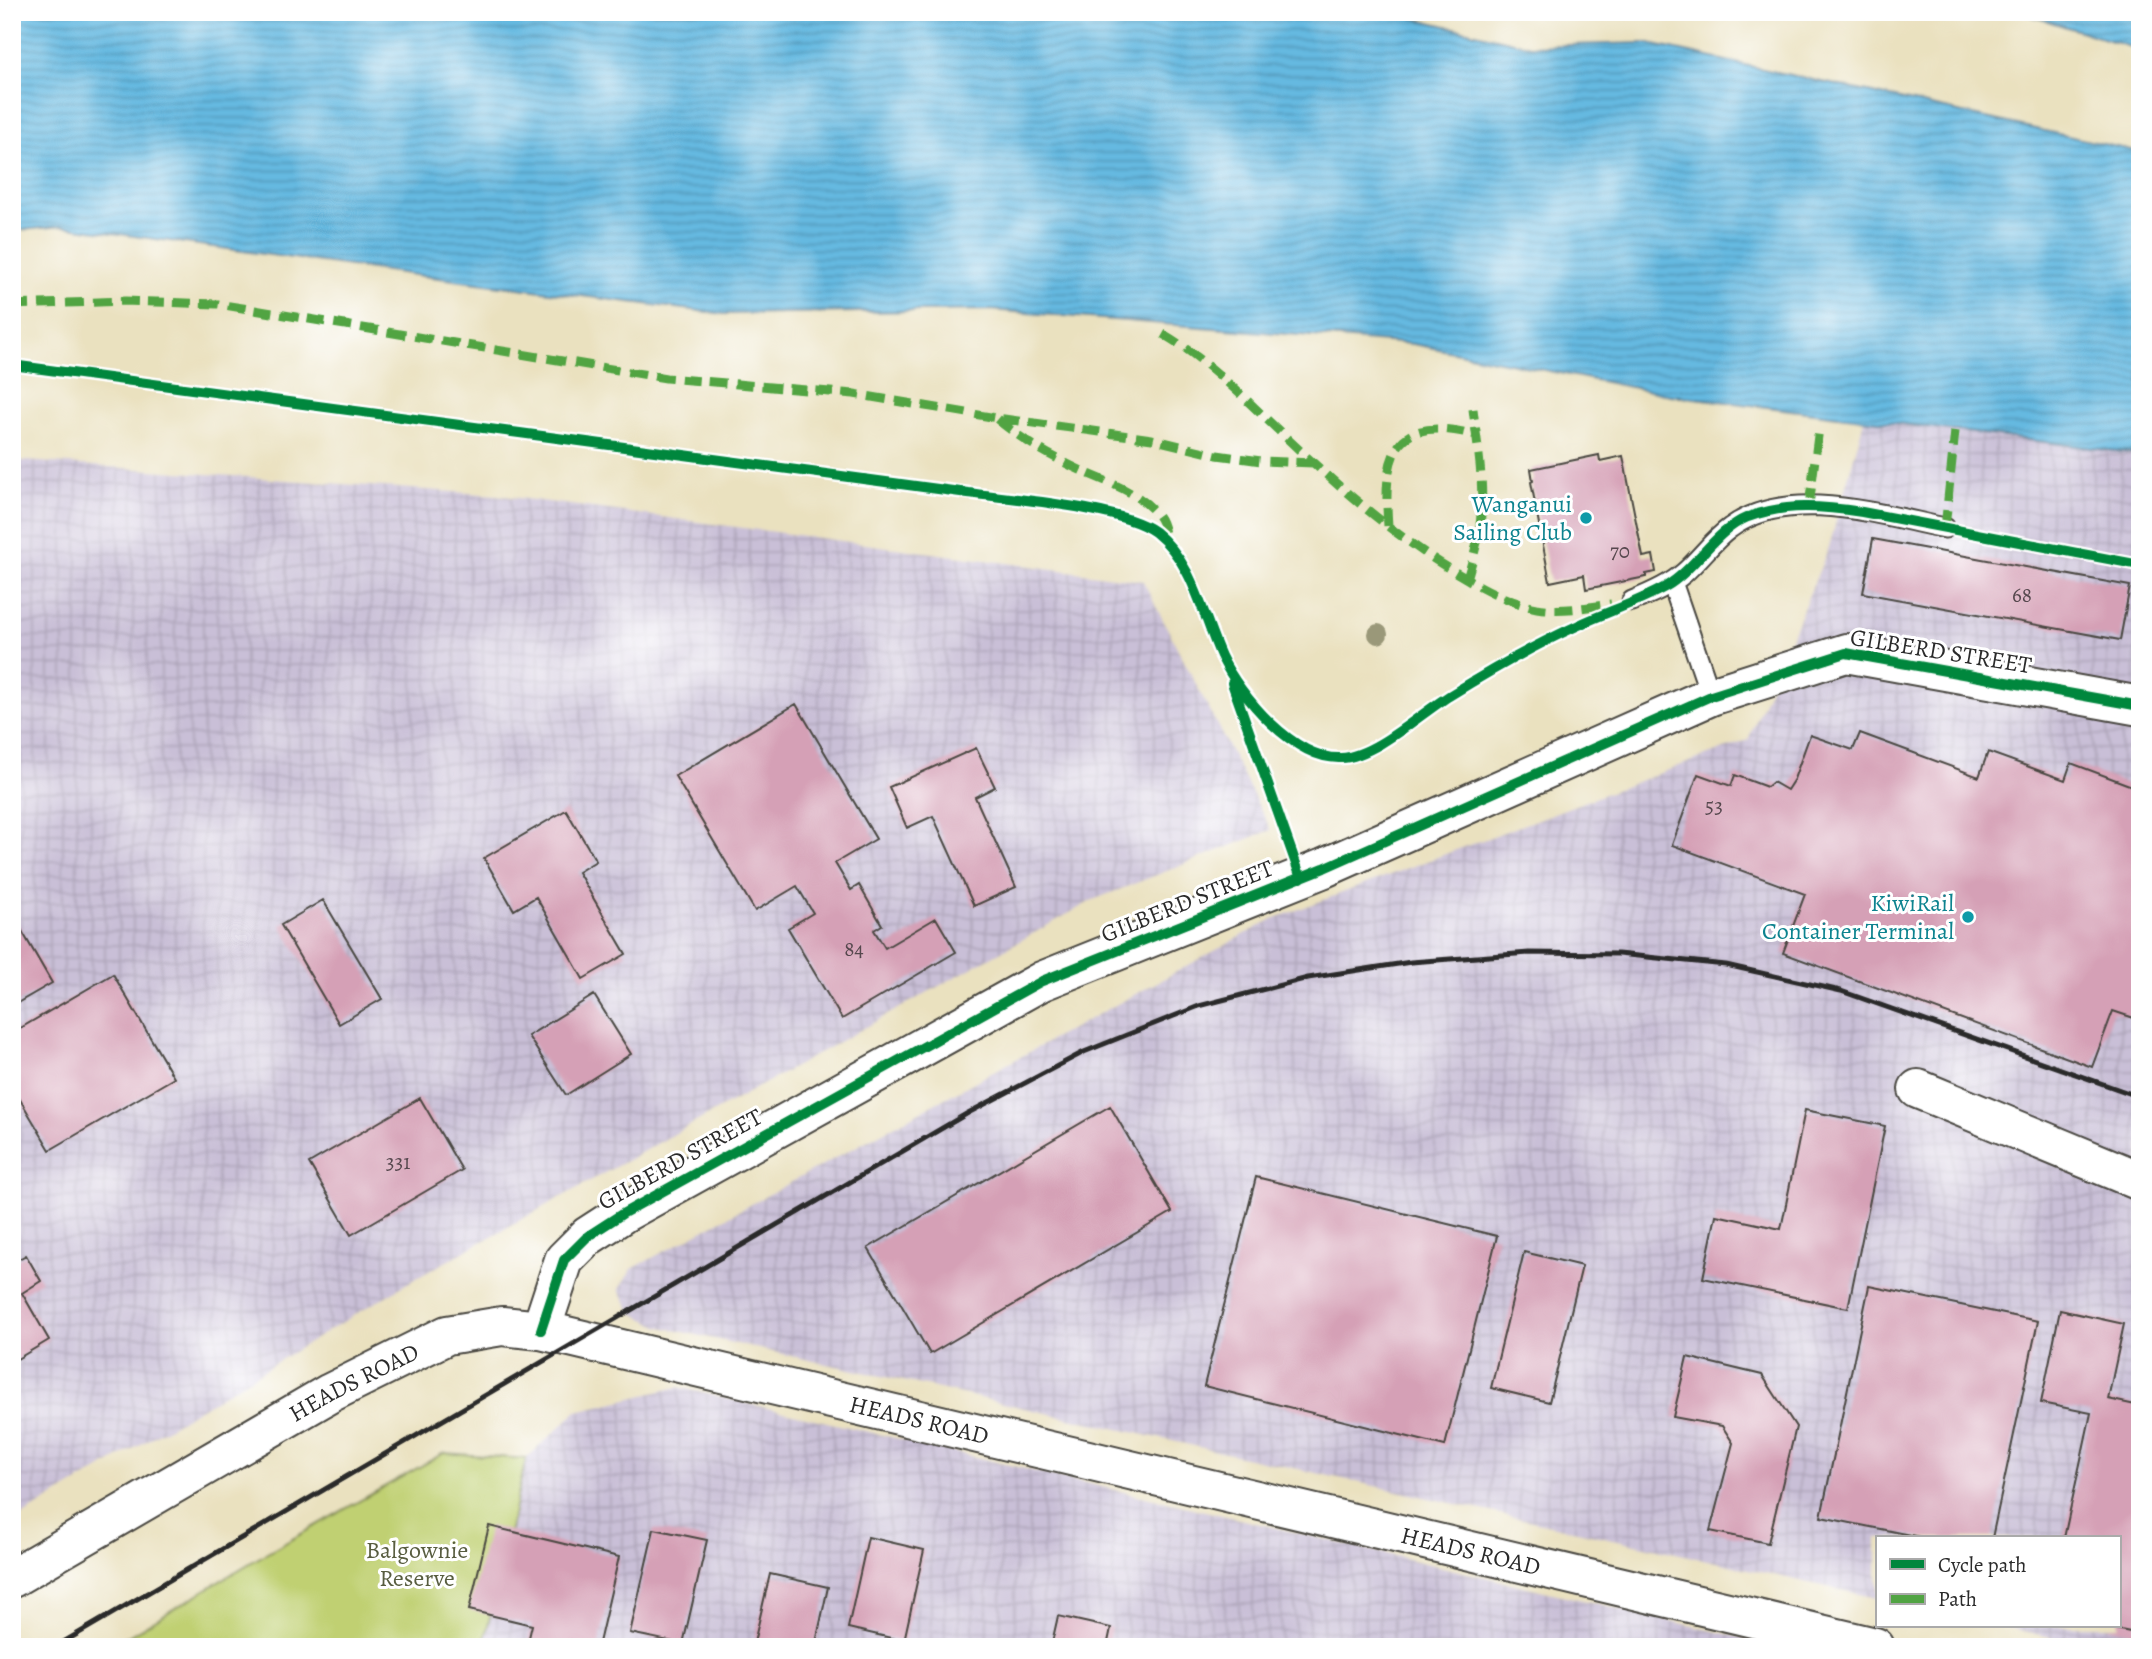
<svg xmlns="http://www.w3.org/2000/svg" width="2152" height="1659" font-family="Alegreya,serif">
  <defs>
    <pattern id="industrial-grid" width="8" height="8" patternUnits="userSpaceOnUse" patternTransform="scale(1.75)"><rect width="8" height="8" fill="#c9bfd7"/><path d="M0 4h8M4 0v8" fill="none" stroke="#ada4b9"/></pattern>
    <pattern id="water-rules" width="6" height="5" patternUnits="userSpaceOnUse" patternTransform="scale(1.75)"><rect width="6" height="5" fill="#65b9e1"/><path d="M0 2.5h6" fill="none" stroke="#5397b7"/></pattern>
  </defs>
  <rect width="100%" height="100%" fill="#fff"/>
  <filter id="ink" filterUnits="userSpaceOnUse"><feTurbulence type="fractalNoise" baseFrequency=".0143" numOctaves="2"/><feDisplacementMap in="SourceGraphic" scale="14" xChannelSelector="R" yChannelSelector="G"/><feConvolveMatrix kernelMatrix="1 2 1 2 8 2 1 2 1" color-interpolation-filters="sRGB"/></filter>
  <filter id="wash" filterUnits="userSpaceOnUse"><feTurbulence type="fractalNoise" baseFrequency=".00686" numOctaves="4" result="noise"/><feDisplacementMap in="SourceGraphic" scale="28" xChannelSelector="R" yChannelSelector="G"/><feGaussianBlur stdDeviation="1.57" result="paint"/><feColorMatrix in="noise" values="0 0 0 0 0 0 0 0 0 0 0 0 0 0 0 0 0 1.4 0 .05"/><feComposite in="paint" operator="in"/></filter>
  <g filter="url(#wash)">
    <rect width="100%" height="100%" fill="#eae1bf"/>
    <path fill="url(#industrial-grid)" d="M1864,420L2140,454V1647H2095L2001,1626H2119V1538H1877V1598L661,1327L632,1313L619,1289L632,1269L1273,919L1748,740L1829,547Z
      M12,460L496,495L1143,581L1271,830L1093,900L406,1284L12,1522Z
      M678,1387L1782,1647H483L526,1459L577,1411Z"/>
    <path fill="#c0d072" stroke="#767e4e" stroke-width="2" d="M444,1453L526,1459L483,1647H110L255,1560Z"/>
    <path fill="url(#water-rules)" stroke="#487286" stroke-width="2" d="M12,12H1388L1530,46L1645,43L2140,152V454L1671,395L1413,344L990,310L724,314L423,276L62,226L12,231Z
      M2019,12H2140V50Z"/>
    <g id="blocks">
      <path fill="#d5a0b6" d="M1599,455L1600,461L1623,456L1643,557L1653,555L1656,572L1646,574V577L1586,589L1584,575L1550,582L1531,482L1533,481L1531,469Z
        M1873,539L2130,586L2120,640L1863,593Z
        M796,704L876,839L835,863L851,890L859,885L882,925L874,930L885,948L936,918L956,952L842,1019L788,928L813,913L797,886L755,911L675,776Z
        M1860,733L1979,777L1988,752L2065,780L2071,763L2140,789V1020L2113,1011L2092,1067L1783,953L1805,894L1672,845L1698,774L1731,786L1735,775L1767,787L1773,782L1787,790L1794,779L1810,735L1853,750Z
        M976,748L995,787L975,797L1016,887L974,906L933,816L907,828L889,787Z
        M566,810L596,861L578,872L626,954L583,979L536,897L514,910L484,858Z
        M323,900L382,999L339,1024L281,925Z
        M15,919L52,983L12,1006V920Z
        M113,974L174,1078L50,1150L12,1086V1033Z
        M594,995L631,1054L566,1095L528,1036Z
        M420,1098L462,1170L351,1235L309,1163Z
        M1110,1106L1172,1212L930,1354L868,1248Z
        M1805,1110L1885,1126L1848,1308L1703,1278L1716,1215L1781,1229Z
        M1256,1177L1497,1236L1445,1446L1204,1386Z
        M1524,1252L1582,1266L1549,1402L1491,1388Z
        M26,1255L41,1281L22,1293L49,1340L12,1362V1263Z
        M1869,1286L2038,1321L1992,1538H1925L1821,1517Z
        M2060,1310L2124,1324L2108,1399L2140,1406V1613L2135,1633L2106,1627L2119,1626V1538H2064L2091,1413L2041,1403Z
        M1687,1357L1762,1375L1796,1427L1768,1543L1710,1531L1733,1443L1722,1426L1673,1417Z
        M489,1526L619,1557L598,1647L527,1646L532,1625L469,1610Z
        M654,1529L707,1540L683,1644L630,1633Z
        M868,1537L924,1550L904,1641L848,1628Z
        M770,1574L828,1587L815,1647H753Z
        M1058,1616L1111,1628L1107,1647H1051Z"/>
    </g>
  </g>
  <g filter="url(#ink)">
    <use href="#blocks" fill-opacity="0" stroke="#484641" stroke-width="2"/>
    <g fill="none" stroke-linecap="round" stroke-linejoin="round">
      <defs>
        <path id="service" d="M1672,582L1711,696
          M1632,601C1650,594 1669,586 1684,573C1700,559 1713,540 1730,528C1788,485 1881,515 1945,528"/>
        <path id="minor" d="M1918,1089L2140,1181
          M541,1330L564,1260L588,1236L622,1214L1042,981L1324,868L1711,696L1846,653L2140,706"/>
        <g id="secondary">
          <path id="s1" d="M12,1578L330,1393L447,1335L502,1326L541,1330L1875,1647"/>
        </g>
      </defs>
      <use href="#service" stroke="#484641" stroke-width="23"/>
      <use href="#minor" stroke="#484641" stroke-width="42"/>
      <use href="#secondary" stroke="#484641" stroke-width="42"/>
      <use href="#service" stroke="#fff" stroke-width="19"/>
      <use href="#minor" stroke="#fff" stroke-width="38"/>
      <use href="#secondary" stroke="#fff" stroke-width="38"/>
      <path stroke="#2b2b2b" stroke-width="5" d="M55,1647L968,1113L1084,1052L1199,1006L1308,978L1411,962L1529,953L1618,954L1726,965L1841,991L2140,1097"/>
      <path stroke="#51a443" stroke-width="9" stroke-dasharray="18 9" stroke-linecap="butt" d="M12,305L125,301L218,304L666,378L854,394L997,418L1152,439L1217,455L1261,461L1313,463
        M1163,334C1206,359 1240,394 1277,429C1331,480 1386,530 1450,569C1477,585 1506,602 1537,608C1561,612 1587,607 1611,604
        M997,419C1022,440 1050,456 1080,470C1104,481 1137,491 1155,512C1163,520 1165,531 1166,542
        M1809,506L1819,428
        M1388,526C1383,454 1393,413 1476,435
        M1945,528L1955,431
        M1467,579C1473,558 1480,536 1481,514C1484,479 1477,443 1473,409"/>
      <defs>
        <path id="cycleway" d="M12,365L968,493C1012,499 1122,507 1155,532C1193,562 1202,614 1221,656C1240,696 1294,760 1341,758C1374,757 1420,714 1449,696C1491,670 1535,645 1579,625C1607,612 1638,602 1665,587C1696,569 1714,531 1748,517C1786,503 1822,506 1862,512L2140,565
          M1232,683L1301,878
          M541,1330L564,1260L588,1236L622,1214L1042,981L1324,868L1711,696L1846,653L2140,706"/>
      </defs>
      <use href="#cycleway" stroke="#fff" stroke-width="15"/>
      <use href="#cycleway" stroke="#00873e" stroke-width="10"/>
    </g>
    <circle fill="#9a9879" cx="1378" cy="634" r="10"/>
  </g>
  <g fill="#0f9aa8" stroke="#fff" stroke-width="2.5">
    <circle cx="1586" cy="518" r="7"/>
    <circle cx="1968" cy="917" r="7"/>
  </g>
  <g text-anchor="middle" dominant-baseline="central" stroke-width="6" stroke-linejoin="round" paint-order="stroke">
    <g font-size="21" fill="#56484e">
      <text x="1620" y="551">70</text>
      <text x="2022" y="595">68</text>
      <text x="1714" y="806">53</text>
      <text x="854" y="949">84</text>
      <text x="398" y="1162">331</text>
    </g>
    <g font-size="24" fill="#0d838f" stroke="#fff" text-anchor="end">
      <text x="1572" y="504">Wanganui<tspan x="1572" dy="28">Sailing Club</tspan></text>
      <text x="1954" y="903">KiwiRail<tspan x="1954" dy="28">Container Terminal</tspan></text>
    </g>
    <g font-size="24" fill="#2b2b2b" stroke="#fff">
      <text transform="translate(1941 651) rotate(9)">GILBERD STREET</text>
      <text transform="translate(1187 901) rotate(-22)">GILBERD STREET</text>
      <text transform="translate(680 1159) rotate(-29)">GILBERD STREET</text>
      <text stroke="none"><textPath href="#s1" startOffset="394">HEADS ROAD</textPath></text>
      <text stroke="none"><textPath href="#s1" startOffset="982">HEADS ROAD</textPath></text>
      <text stroke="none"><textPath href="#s1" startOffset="1549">HEADS ROAD</textPath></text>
    </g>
    <g font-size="24" fill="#585d40" stroke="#fff">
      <text x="417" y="1550">Balgownie<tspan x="417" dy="28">Reserve</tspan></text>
    </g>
  </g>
  <rect width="2152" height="1659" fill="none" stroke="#fff" stroke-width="42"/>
  <rect x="1876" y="1536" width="245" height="91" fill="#ffffff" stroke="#aaaaaa" stroke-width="2"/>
  <rect x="1890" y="1559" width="35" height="10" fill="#00873e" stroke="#aaaaaa" stroke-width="2"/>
  <text x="1938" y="1572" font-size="21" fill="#2b2b2b">Cycle path</text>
  <rect x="1890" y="1594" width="35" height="10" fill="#51a443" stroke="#aaaaaa" stroke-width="2"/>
  <text x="1938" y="1606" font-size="21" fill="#2b2b2b">Path</text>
</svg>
